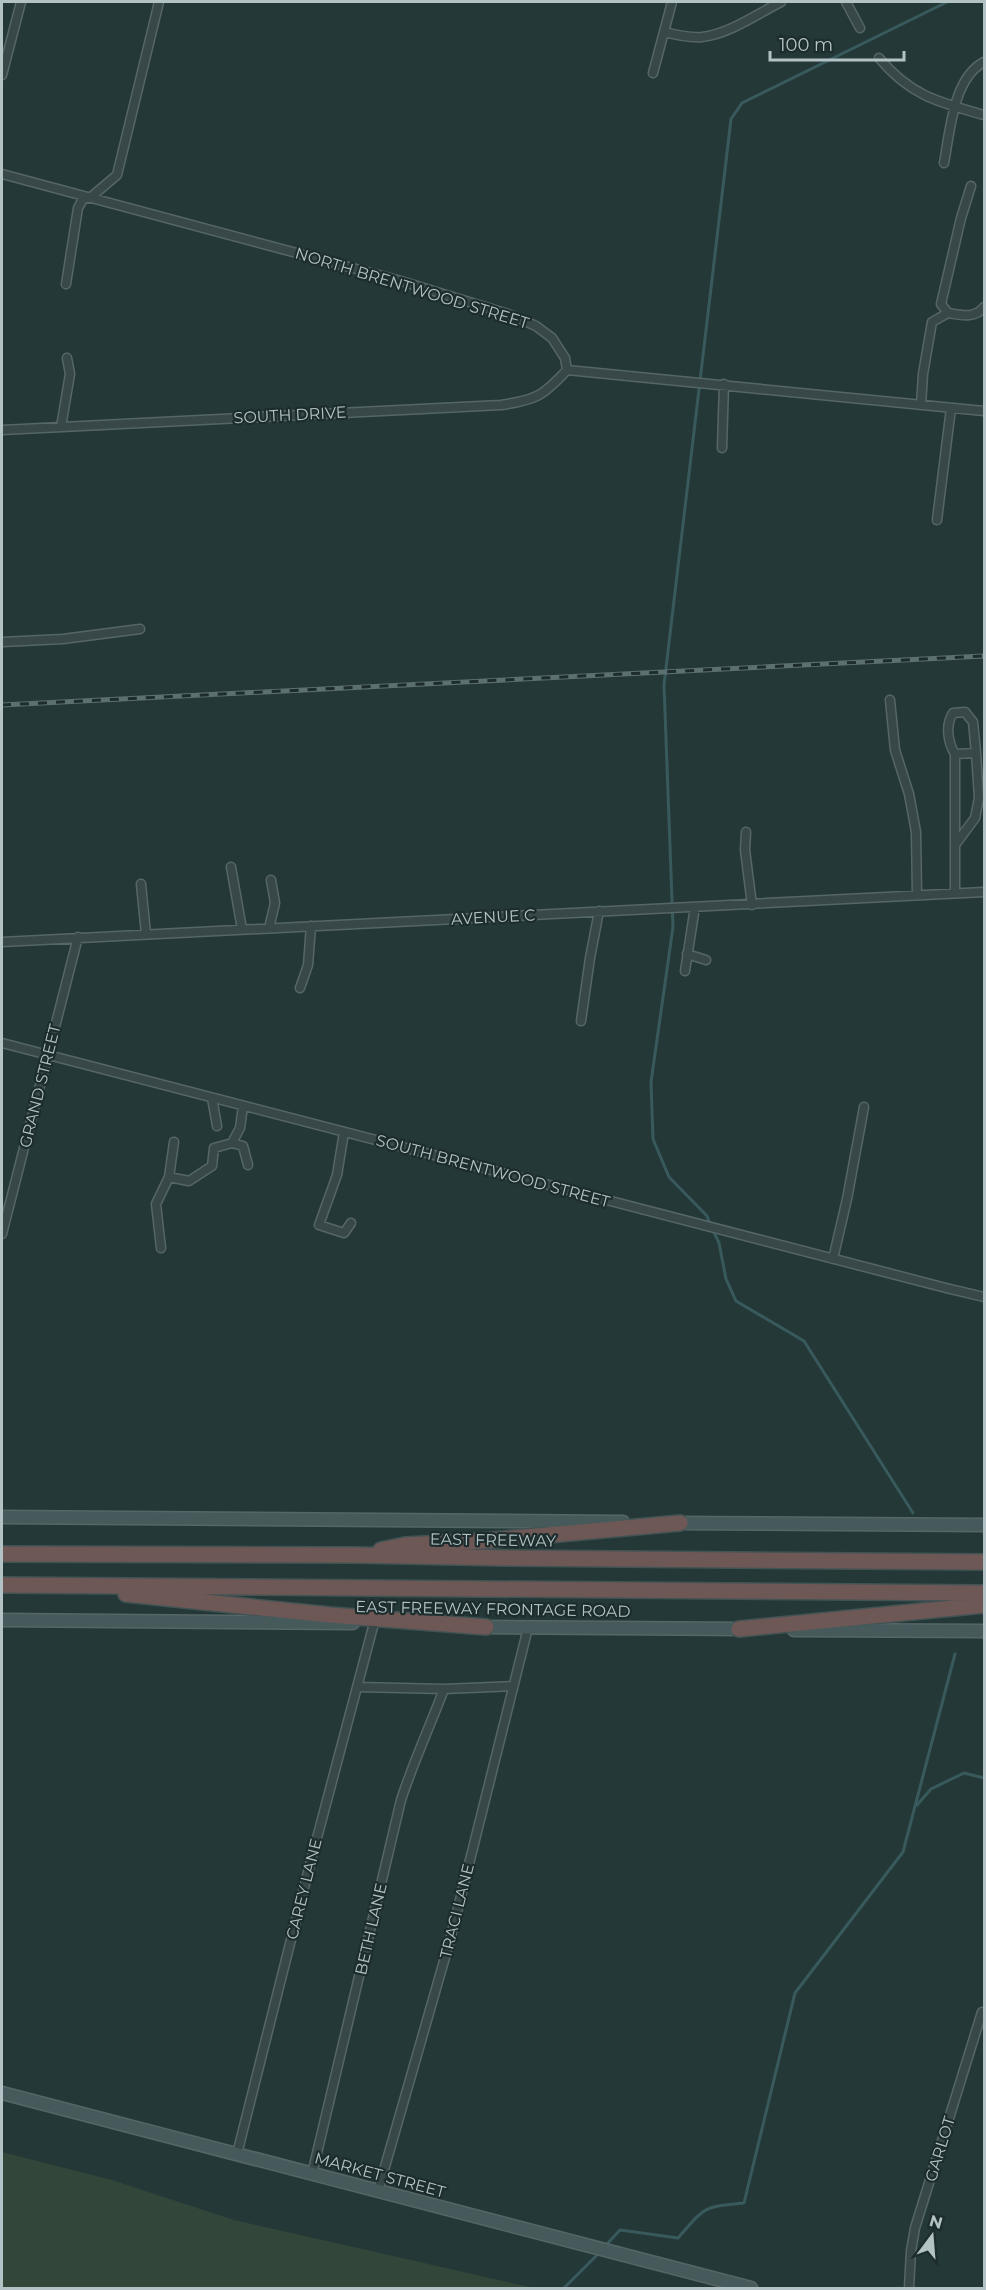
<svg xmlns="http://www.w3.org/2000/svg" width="986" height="2290" font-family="Montserrat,sans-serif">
  <rect width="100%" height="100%" fill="#253838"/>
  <path fill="#324639" d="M2,2152L112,2180L234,2220L534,2288H2Z"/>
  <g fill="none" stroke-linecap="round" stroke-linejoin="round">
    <path stroke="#385a5c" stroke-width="3" d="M710,1224L707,1216L669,1177L653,1139L651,1082L673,927L664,685L731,119L742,103L947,2
      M713,1230L719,1243L726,1279L736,1301L804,1341L913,1513
      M917,1805L931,1789L964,1773L984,1778
      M606,2245L620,2230L678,2238C705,2207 702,2207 744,2203L795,1993L903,1852L955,1654
      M564,2288L599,2253"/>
    <defs>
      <path id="street" d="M846,2L860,28
        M664,32C676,35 689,38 702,37C729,34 757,14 781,2
        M879,58C911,96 938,102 984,115
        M653,73L672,2
        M2,75L21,2
        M944,163C950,132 953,78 984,62
        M2,174L401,281L508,314L536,326L552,338L565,358L567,370L984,411
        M971,186L961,218L941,304L948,313C961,315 975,319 984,307
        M66,284L78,208L83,199L91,197L117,175L159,2
        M921,405L923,374L932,322L948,313
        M61,427L70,374L67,358
        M2,430L501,405C536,400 543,396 567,370
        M722,448L724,384
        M937,520L951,408
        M2,642L63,639L140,629
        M890,700L895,750L909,794L916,832L917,895
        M955,754C948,743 945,725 953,713L965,712L973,722L976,753
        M746,832L745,850L752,905
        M955,845L975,818L979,798L976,753L955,754V893
        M231,867L242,929
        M141,884L146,934
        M269,928L275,903L271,880
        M2,942L984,892
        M687,954L706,960
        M685,971L695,907
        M300,988L308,965L311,926
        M581,1021L590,958L599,911
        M2,1043L946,1288L984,1297
        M212,1098L217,1126
        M344,1132L337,1175L319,1225L344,1233L351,1223
        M232,1143L240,1128L243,1106
        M169,1177L189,1181L212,1166L214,1148L232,1143L243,1146L248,1165
        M2,1234L78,937
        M161,1248L156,1204L169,1177L174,1142
        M833,1259L847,1199L864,1107
        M358,1687L444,1689L513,1686
        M237,2154L308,1872L374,1623
        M312,2174L401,1800C413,1763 430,1726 444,1689
        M378,2191L450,1940L528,1628
        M909,2288L911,2251L915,2228L982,2012"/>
      <path id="secondary" d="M2,1517L623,1522
        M671,1523L984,1525
        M2,1620L353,1623
        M479,1627L746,1629
        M794,1630L984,1631
        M2,2093L751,2288"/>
      <path id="highway" d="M381,1550L405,1545L482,1541L680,1523
        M2,1554L355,1555L506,1558L984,1562
        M2,1585L984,1593
        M126,1594L330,1615L486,1627
        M739,1629L984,1605"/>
    </defs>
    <use href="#street" stroke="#566667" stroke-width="11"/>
    <use href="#secondary" stroke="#566667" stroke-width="15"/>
    <use href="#highway" stroke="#435354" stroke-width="18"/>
    <use href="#street" stroke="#384849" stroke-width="8"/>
    <use href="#secondary" stroke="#475a5b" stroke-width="12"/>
    <use href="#highway" stroke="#6e5856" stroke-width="15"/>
    <defs>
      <path id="rail" d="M2,705L984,656"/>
    </defs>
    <use href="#rail" stroke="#5d7071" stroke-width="5"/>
    <use href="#rail" stroke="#1d2d2e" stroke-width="3" stroke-dasharray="9" stroke-linecap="butt"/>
  </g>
  <g text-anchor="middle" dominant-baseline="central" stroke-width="4.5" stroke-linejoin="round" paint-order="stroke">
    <g font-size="16" fill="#b3c3c5" stroke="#1d2d2e">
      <text transform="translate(412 288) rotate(17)">NORTH BRENTWOOD STREET</text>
      <text transform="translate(290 415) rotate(-3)">SOUTH DRIVE</text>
      <text transform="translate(493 917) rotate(-3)">AVENUE C</text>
      <text transform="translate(40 1086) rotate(-76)">GRAND STREET</text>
      <text transform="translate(493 1171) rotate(15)">SOUTH BRENTWOOD STREET</text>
      <text transform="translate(493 1540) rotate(1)">EAST FREEWAY</text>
      <text transform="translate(493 1609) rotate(1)">EAST FREEWAY FRONTAGE ROAD</text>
      <text transform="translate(304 1889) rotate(-76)">CAREY LANE</text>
      <text transform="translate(457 1911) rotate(-76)">TRACI LANE</text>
      <text transform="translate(371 1929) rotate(-77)">BETH LANE</text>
      <text transform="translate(940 2149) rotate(-73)">GARLOT</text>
      <text transform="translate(380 2175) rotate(15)">MARKET STREET</text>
    </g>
  </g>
  <rect width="986" height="2290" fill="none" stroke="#b3c3c5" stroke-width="6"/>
  <g transform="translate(932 2236) rotate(16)" stroke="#1d2d2e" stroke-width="4.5" paint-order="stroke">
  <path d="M0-4.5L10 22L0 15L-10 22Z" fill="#b3c3c5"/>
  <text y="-9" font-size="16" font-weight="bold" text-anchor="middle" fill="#b3c3c5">N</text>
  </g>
  <path d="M770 51v9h134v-9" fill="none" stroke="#b3c3c5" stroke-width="3"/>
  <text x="779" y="51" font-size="18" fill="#b3c3c5" stroke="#1d2d2e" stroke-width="4.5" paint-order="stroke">100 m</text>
</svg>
